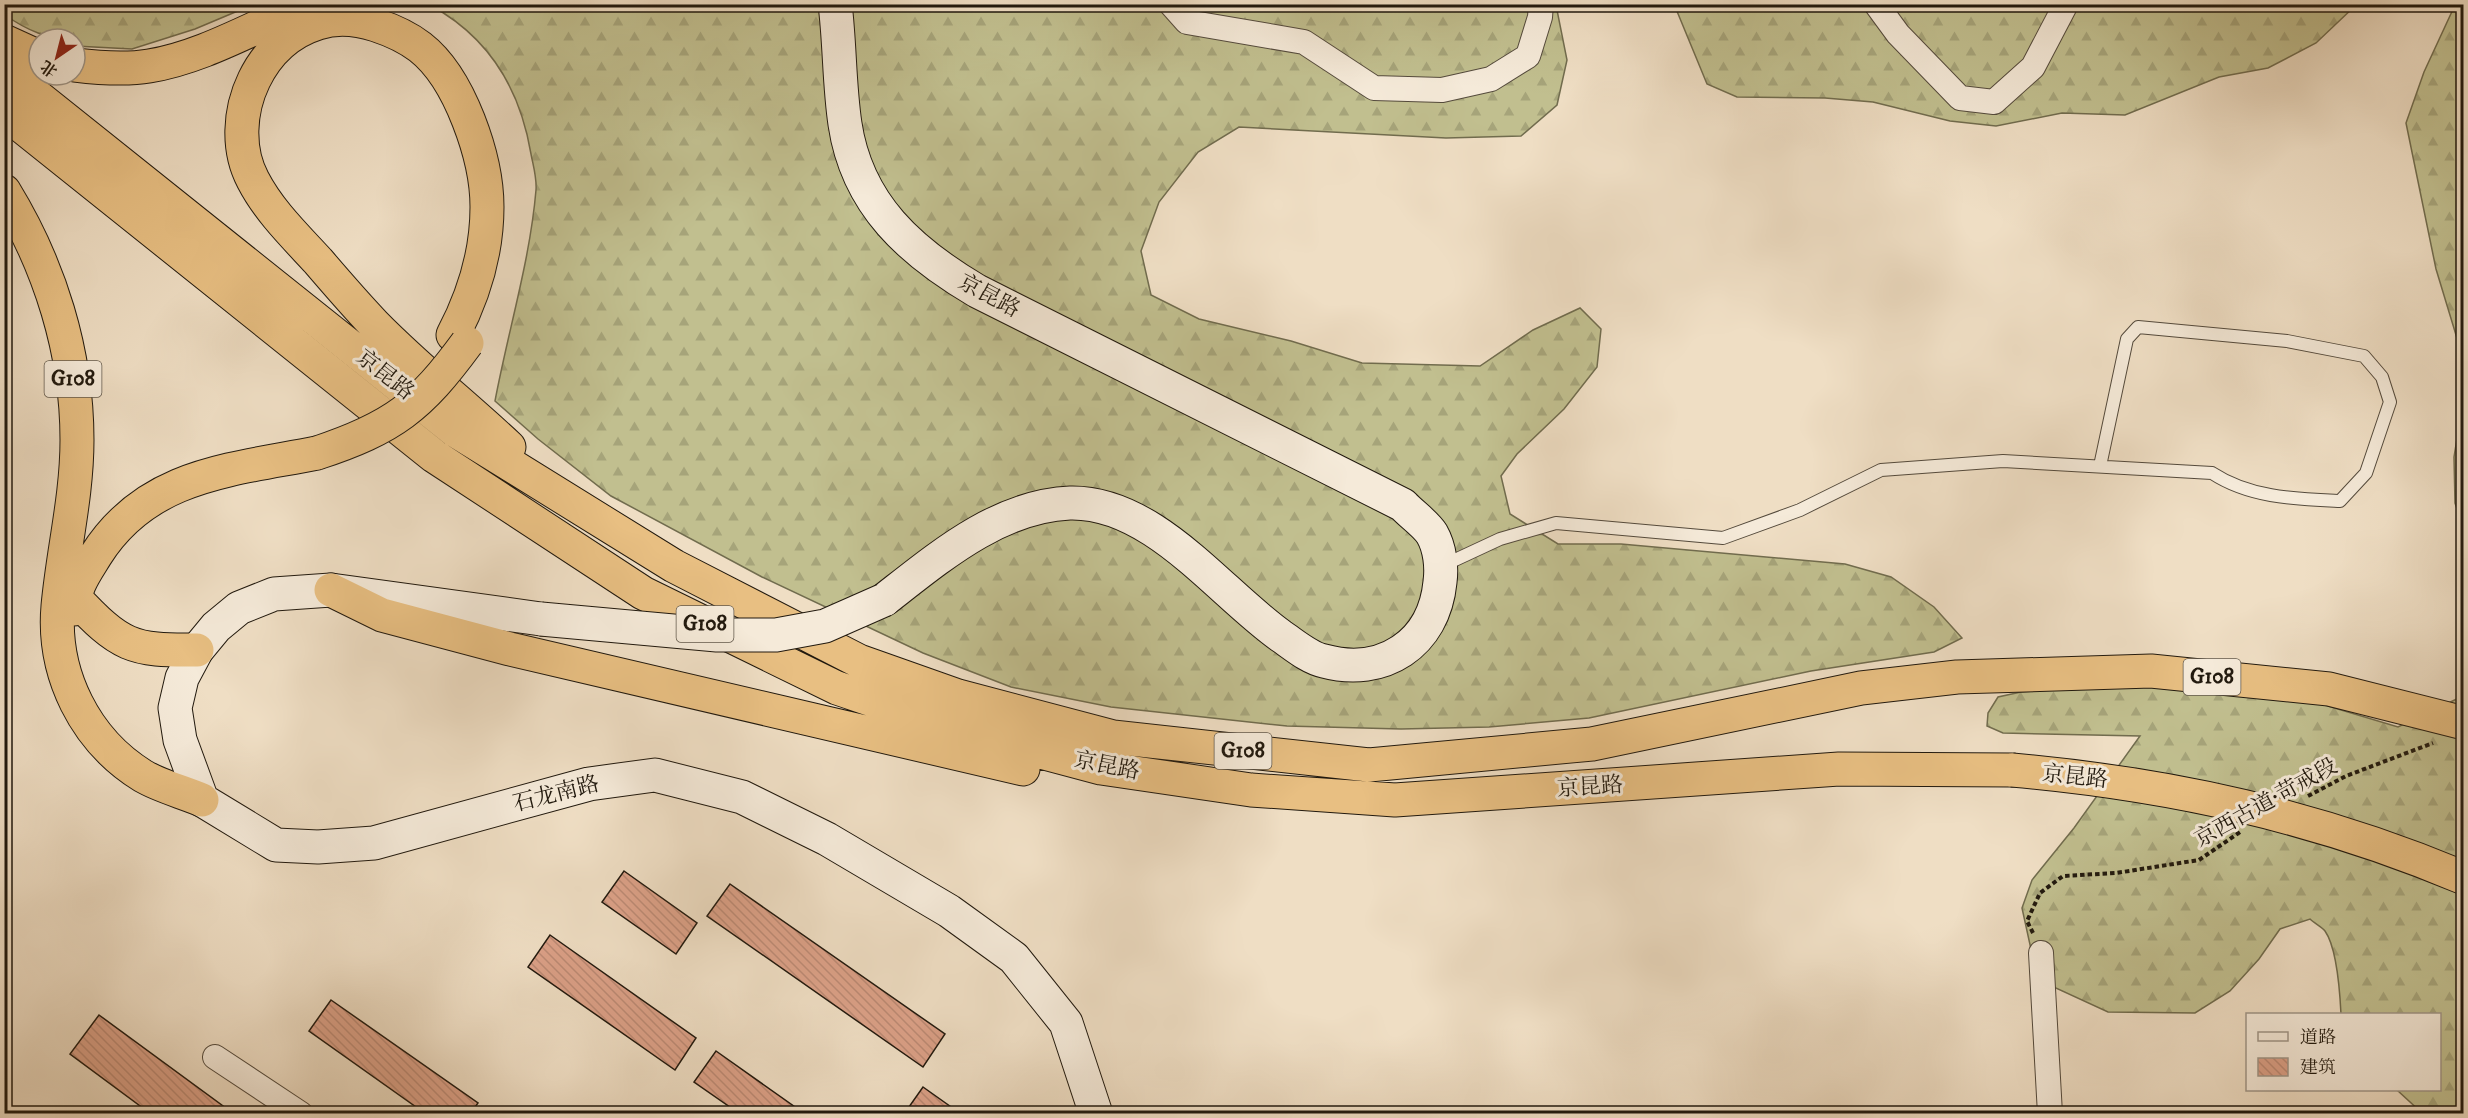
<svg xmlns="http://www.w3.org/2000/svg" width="2468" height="1118" font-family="'IM FELL DW Pica','Noto Serif SC',serif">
  <defs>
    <pattern id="forest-firs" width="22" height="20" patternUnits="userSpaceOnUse" patternTransform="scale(1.5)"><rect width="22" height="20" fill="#c1bf8f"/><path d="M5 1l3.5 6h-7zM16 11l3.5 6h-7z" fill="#a6a47a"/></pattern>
    <pattern id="building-back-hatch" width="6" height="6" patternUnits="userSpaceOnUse" patternTransform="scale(1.5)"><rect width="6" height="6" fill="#dca188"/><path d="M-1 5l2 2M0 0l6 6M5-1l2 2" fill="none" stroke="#bc8a74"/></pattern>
  </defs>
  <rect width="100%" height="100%" fill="#efdec4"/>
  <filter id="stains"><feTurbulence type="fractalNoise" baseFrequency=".00333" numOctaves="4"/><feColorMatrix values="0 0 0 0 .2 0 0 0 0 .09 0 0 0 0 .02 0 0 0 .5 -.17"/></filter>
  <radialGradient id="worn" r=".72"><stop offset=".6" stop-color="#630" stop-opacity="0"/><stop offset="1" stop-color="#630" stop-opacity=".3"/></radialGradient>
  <path fill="url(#forest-firs)" stroke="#716c4e" stroke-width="1.5" d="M1674,4L2356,5L2316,43L2268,68L2219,77L2125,115L2062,113L1996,126L1950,121L1873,102L1825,98L1737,97L1707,84Z
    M4,5L5,4L252,5L195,29L132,49L75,46V39C47,39 28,31 5,15Z
    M430,5H1556L1567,60L1557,105L1521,136L1446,138L1239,127L1198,152L1159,202L1141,251L1151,295L1199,319L1291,341L1362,363L1480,366L1533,330L1580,308L1601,329L1597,367L1564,409L1517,454L1501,476L1510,514L1558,544H1621L1845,564L1891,577L1934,607L1962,638L1934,652L1811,671L1589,718L1489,727L1401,729L1287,726L1111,707L1011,687L923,653L762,577L611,496L538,439L495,401C508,331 530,261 536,190C537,178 533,165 531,154C520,88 489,37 430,5Z
    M2455,5H2464L2463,526L2455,503L2454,457L2463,402V358L2436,269L2406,123L2424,72Z
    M2107,685H2160L2311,701L2398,727L2463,696V1113H2422L2397,1090H2440V1014H2341C2340,994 2337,948 2325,931C2322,927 2314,923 2310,919L2280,929L2259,959L2230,991L2195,1013L2108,1012L2047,984L2034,963L2022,908L2032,880L2074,828L2140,736L2003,733L1987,726L1988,713L1998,697L2021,692Z"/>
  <path fill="url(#building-back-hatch)" stroke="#21190e" stroke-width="1.5" d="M624,871L697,923L676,954L602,902Z
    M730,884L945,1034L923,1067L707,916Z
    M550,935L696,1038L675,1070L528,967Z
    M331,1000L478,1103L470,1114H426L309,1031Z
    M99,1015L234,1114H151L70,1054Z
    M716,1051L805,1114H740L694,1082Z
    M923,1087L961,1114H904Z"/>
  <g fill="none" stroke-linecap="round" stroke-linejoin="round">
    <defs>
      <path id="lane" d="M1442,566L1500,539L1556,523L1723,538L1800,510L1881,470L2003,461L2212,473C2250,498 2296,499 2340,501L2366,473L2390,402L2382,377L2364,356L2287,341L2138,327L2127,339L2100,466"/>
      <path id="street" d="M1171,4L1187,22L1304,42L1374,88L1442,90L1491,79L1528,56L1540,17L1541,4
        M1876,4L1898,34L1960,98L1994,102L2033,67L2066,4
        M2041,953L2050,1114
        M215,1057L301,1114"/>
      <path id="secondary" d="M835,4C840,44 839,84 845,124C857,205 911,252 977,291L1403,505C1411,514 1426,524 1432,534C1440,548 1442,567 1440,582C1434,644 1383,677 1324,661C1309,658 1293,644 1281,636C1219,592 1153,501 1070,503C998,506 938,558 884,600
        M541,619L331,590L274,594L239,608L216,627L197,650L182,678L175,708L180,740L202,800L276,845L318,847L374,843L589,784L655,775L742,797L827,839L949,911L1014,958L1066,1023L1096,1114"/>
      <path id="highway" d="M4,41L39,57
        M75,65C100,68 125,70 149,66C205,57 258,24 310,4
        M4,70L456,431L674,566L859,661L958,696L1113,737L1369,765L1592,744L1861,688L1957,677L2151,671L2329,689L2464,723
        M4,112L434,456L643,593L837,688L973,734L1101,768L1251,790L1395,800L1839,769L2012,770
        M4,191C50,266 77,352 77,440C77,497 63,551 58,606C52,674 85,740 143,776C160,786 183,792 202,800
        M453,335C474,295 487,253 487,207C487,158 460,78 420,47C407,37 391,30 376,25C357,19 337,17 318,23C289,32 267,53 254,80C239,111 237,150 253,180C269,211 295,236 318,261C336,282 355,304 374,324C416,367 465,406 509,447
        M331,590L382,615L510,649L1023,769
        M74,597C120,646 131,651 197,650
        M74,609C74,587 85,573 96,555C147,474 231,470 317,453"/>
    </defs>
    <use href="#lane" stroke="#544a3c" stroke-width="14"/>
    <use href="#street" stroke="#544a3c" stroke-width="26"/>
    <use href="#secondary" stroke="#21190e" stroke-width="35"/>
    <use href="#highway" stroke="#21190e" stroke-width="35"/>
    <path stroke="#21190e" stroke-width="4" stroke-dasharray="4.5 3" stroke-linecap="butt" d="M2308,796L2346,776L2433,743
      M2033,933L2027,921L2040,893L2063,876L2116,873L2199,860L2240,832"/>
    <use href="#lane" stroke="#f5ead9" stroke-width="12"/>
    <use href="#street" stroke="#f5ead9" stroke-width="24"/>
    <use href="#secondary" stroke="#f5ead9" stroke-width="33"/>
    <use href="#highway" stroke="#e8bf82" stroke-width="33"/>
    <defs>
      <path id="secondary-bridge" d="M541,619L717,635H776L825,626L884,600"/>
      <path id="highway-bridge" d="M317,453C393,428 420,407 467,343
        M2012,770C2170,784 2317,816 2464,878"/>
    </defs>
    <use href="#secondary-bridge" stroke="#21190e" stroke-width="35" stroke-linecap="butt"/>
    <use href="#highway-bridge" stroke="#21190e" stroke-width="35" stroke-linecap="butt"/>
    <use href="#secondary-bridge" stroke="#f5ead9" stroke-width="33"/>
    <use href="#highway-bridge" stroke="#e8bf82" stroke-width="33"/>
  </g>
  <g text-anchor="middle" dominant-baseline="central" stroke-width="6" stroke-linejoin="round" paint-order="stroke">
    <g fill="#f5ead9" stroke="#61584b" stroke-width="1.5">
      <rect x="44.5" y="361" width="57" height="36" rx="4.5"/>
      <rect x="676.5" y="606" width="57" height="36" rx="4.5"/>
      <rect x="2183.5" y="659" width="57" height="36" rx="4.5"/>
      <rect x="1214.5" y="733" width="57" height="36" rx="4.5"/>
    </g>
    <g font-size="21" font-weight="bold" fill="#21190e">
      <text x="73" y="379">G108</text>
      <text x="705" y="624">G108</text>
      <text x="2212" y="677">G108</text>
      <text x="1243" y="751">G108</text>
    </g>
    <g font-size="22" fill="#21190e" stroke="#f5ead9">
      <text transform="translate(989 296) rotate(28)">京昆路</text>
      <text transform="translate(385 375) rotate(38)">京昆路</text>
      <text transform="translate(1107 766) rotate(11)">京昆路</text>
      <text transform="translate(2075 777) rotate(6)">京昆路</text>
      <text transform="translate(1590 787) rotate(-4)">京昆路</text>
      <text transform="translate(556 794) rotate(-14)">石龙南路</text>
      <text transform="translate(2266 803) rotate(-29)">京西古道·苛戒段</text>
    </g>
  </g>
  <rect width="2468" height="1118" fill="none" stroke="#efdec4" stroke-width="24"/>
  <rect x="6" y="6" width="2456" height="1106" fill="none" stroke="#21190e" stroke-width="3"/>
  <rect x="12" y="12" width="2444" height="1094" fill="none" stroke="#21190e" stroke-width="1.5"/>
  <rect x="2246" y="1013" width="195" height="78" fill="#f5ead9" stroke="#a09688" stroke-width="1.5"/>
  <rect x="2258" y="1032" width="30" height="9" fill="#f5ead9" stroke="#a09688" stroke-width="1.5"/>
  <text x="2300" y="1043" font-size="18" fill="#21190e">道路</text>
  <rect x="2258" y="1058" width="30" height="18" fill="url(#building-back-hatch)" stroke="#a09688" stroke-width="1.5"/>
  <text x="2300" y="1073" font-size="18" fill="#21190e">建筑</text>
  <g transform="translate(57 57) rotate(215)"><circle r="28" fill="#f5ead9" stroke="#a09688" stroke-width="1.5"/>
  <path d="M0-4.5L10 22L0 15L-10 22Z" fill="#8f2418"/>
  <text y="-9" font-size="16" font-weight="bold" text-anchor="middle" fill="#21190e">北</text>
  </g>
  <rect width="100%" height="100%" filter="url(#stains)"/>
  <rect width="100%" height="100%" fill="url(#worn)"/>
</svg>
